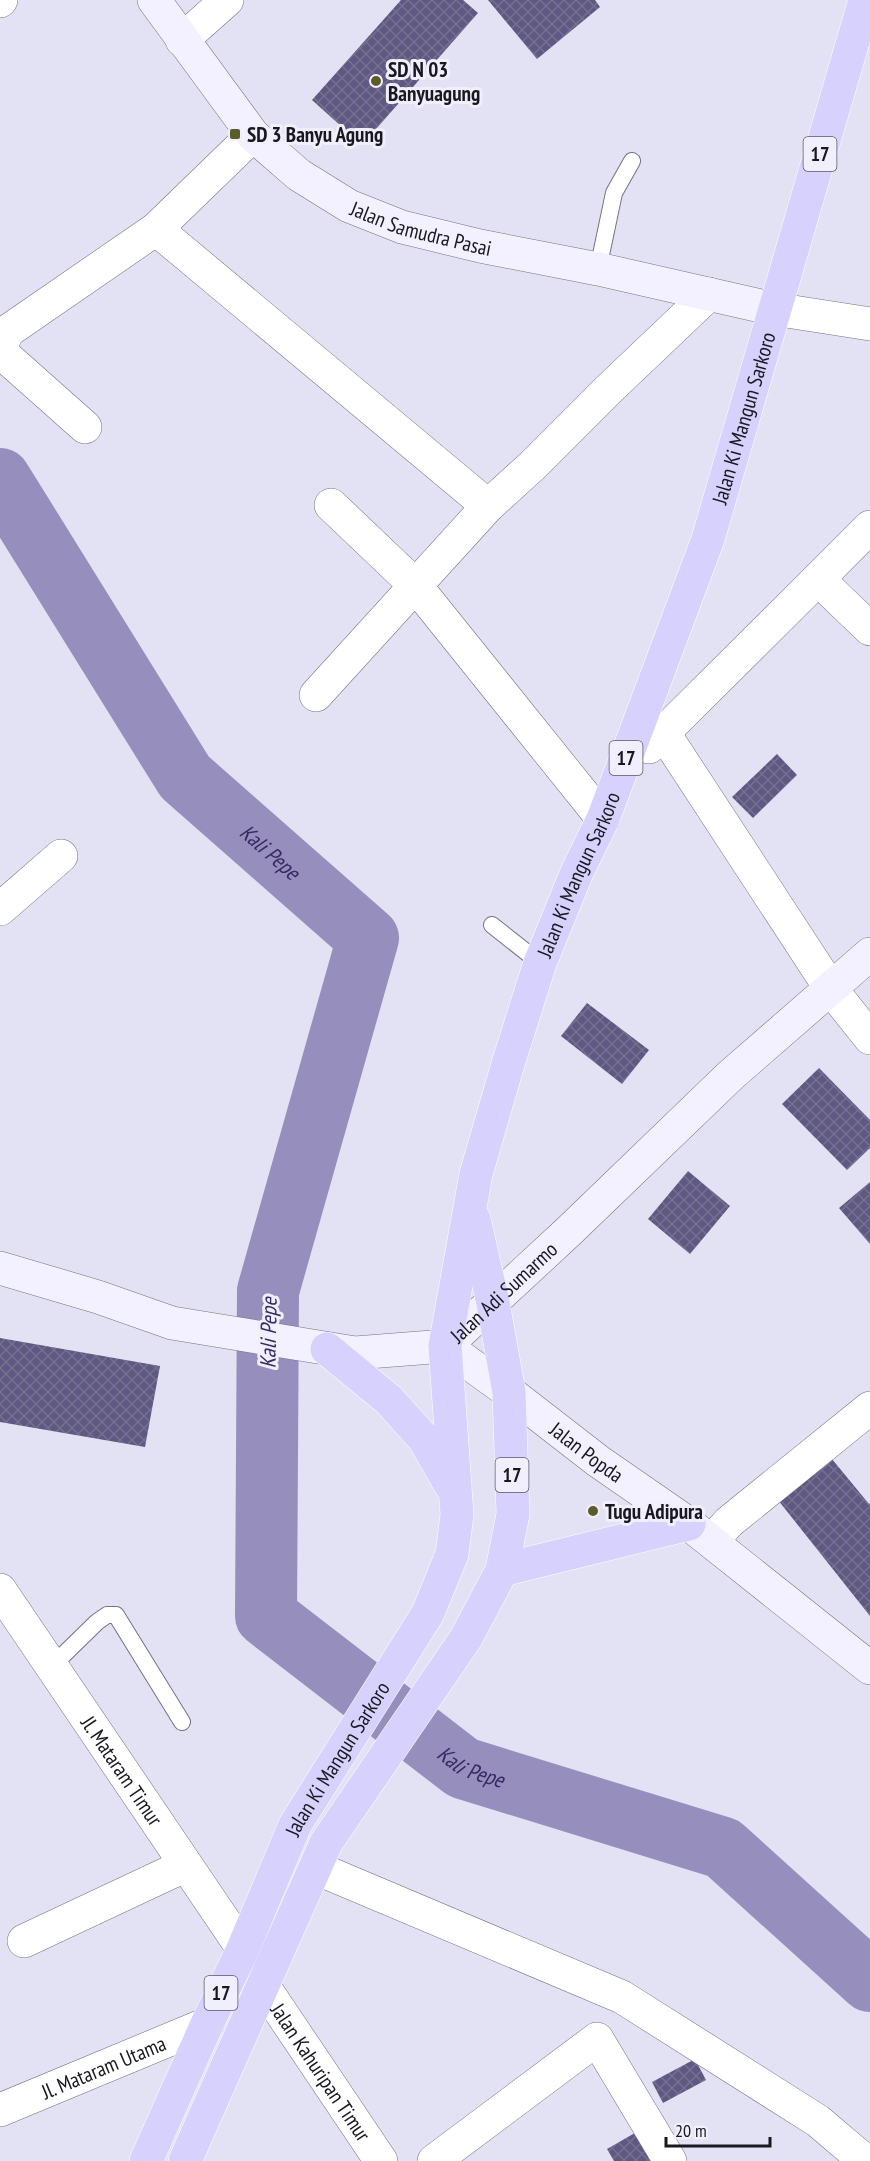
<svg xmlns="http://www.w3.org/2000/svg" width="870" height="2161" font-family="'PT Sans Narrow',sans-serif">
  <defs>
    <pattern id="building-cross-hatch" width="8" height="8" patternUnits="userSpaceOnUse" patternTransform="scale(1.5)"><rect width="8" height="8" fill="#5f5882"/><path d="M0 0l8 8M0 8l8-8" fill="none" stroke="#767090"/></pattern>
  </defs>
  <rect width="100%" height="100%" fill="#e3e1f4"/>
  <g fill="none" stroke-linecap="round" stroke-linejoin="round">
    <path stroke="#968fbd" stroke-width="62" id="s1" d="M0,479L185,777L368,938L268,1291L266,1616L463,1768L723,1848L870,1981"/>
  </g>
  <path fill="url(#building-cross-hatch)" d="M401,0H463L478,13L362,145L312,100Z
    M488,0H595L600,7L537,59Z
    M777,754L797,775L753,818L732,797Z
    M587,1003L649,1050L622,1084L561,1036Z
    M819,1068L870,1120V1148L847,1170L782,1104Z
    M688,1171L730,1206L690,1254L648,1219Z
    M870,1182V1244L839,1208Z
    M0,1338L160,1366L145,1447L0,1422Z
    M827,1453L869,1504L870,1503V1616L774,1495Z
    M695,2059L706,2080L663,2103L652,2082Z
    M647,2126L667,2161H614L607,2149Z"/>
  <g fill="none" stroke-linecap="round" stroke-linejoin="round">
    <defs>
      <path id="lane" d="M598,269L614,193L632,161
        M492,925L540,963
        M52,1666L97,1622L107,1615H116L182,1722"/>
      <g id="street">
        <path d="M0,1L1,0"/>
        <path d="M182,40L227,0"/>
        <path d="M156,229L488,506"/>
        <path d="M774,309L870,324"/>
        <path d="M85,427L4,355L2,343L8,331L156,229L253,135"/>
        <path d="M331,505L415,585L603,819"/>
        <path d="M870,527L818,579L870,629"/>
        <path d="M316,695L488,506L532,466L608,390L709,294"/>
        <path d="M663,732L831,989L870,1038"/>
        <path d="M649,747L818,579"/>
        <path d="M0,909L61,856"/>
        <path d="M712,1541L729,1522L870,1408"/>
        <path id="s2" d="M0,1590L243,1949"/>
        <path d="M316,1868L622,1997L818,2121L865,2161"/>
        <path d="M24,1941L186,1865"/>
        <path id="s3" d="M262,1984L381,2161"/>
        <path id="s4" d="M0,2110L207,2024"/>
        <path d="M434,2161L597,2039L670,2161"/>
      </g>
      <g id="secondary">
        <path id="s5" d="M154,0L253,135L299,175L349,206L402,227L480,246L598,269L774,309"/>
        <path id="s6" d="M0,1268L98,1297L172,1323L355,1353L445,1346L568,1232L731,1075L870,954"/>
        <path id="s7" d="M445,1346L509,1392L598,1461L689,1524L870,1668"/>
      </g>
      <g id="highway">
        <path d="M327,1349L389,1400L424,1439L451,1486"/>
        <path d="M502,1570L689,1524"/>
        <path id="s8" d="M146,2161L207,2024L243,1949L295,1825L428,1613L452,1554L457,1515L445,1346L476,1174L508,1064L540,963L577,872L603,819L708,539L865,0"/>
        <path d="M185,2161L326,1843L466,1638L502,1570L513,1514L509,1392L493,1303L474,1219"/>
      </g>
    </defs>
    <use href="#lane" stroke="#747283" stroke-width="18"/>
    <use href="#street" stroke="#747283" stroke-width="34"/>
    <use href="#secondary" stroke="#747283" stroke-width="34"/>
    <use href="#highway" stroke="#fff" stroke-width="34"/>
    <use href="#lane" stroke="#fff" stroke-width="16"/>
    <use href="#street" stroke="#fff" stroke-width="33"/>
    <use href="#secondary" stroke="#f3f1ff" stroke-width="33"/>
    <use href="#highway" stroke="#d7d1fe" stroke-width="33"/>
  </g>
  <g fill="#5a5c2a" stroke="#f1effe" stroke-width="2">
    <circle cx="376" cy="81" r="6"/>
    <rect x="229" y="128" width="12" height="12" rx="3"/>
    <circle cx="593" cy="1511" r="6"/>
  </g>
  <g text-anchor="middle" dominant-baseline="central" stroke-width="6" stroke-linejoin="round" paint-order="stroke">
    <g fill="#f1effe" stroke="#5a5862" stroke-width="1.5">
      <rect x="803.5" y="137" width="33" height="34" rx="4.5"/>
      <rect x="609.5" y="741" width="33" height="34" rx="4.5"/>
      <rect x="495.5" y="1458" width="33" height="34" rx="4.5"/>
      <rect x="204.5" y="1976" width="33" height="34" rx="4.5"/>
    </g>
    <g font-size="20" font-weight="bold" fill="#19181f">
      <text x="820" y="154">17</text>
      <text x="626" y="758">17</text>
      <text x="512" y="1475">17</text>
      <text x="221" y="1993">17</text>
    </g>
    <g font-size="21" font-weight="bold" fill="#19181f" stroke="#f1effe" text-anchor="start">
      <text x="388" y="69">SD N 03<tspan x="388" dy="24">Banyuagung</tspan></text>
      <text x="247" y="134">SD 3 Banyu Agung</text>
      <text x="605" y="1511">Tugu Adipura</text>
    </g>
    <g font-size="21" fill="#19181f" stroke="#f1effe">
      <text stroke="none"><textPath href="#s5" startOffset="363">Jalan Samudra Pasai</textPath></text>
      <text stroke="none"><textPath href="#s8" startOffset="1868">Jalan Ki Mangun Sarkoro</textPath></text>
      <text stroke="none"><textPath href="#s8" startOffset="1382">Jalan Ki Mangun Sarkoro</textPath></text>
      <text stroke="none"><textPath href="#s6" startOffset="536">Jalan Adi Sumarmo</textPath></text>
      <text stroke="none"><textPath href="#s7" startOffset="177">Jalan Popda</textPath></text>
      <text stroke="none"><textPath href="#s8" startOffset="446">Jalan Ki Mangun Sarkoro</textPath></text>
      <text stroke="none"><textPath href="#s2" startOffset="218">Jl. Mataram Timur</textPath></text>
      <text stroke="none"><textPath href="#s4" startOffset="112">Jl. Mataram Utama</textPath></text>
      <text stroke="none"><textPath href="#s3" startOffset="106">Jalan Kahuripan Timur</textPath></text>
    </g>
    <g font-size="22" font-style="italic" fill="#382a63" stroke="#f1effe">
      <text stroke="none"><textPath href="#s1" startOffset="464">Kali Pepe</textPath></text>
      <text transform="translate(268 1333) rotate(-89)">Kali Pepe</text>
      <text stroke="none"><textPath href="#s1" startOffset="1542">Kali Pepe</textPath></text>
    </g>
  </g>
  <path d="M666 2137v9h104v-9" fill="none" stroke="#19181f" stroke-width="3"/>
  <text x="675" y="2137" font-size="18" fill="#19181f" stroke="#f1effe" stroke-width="4.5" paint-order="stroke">20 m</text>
</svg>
